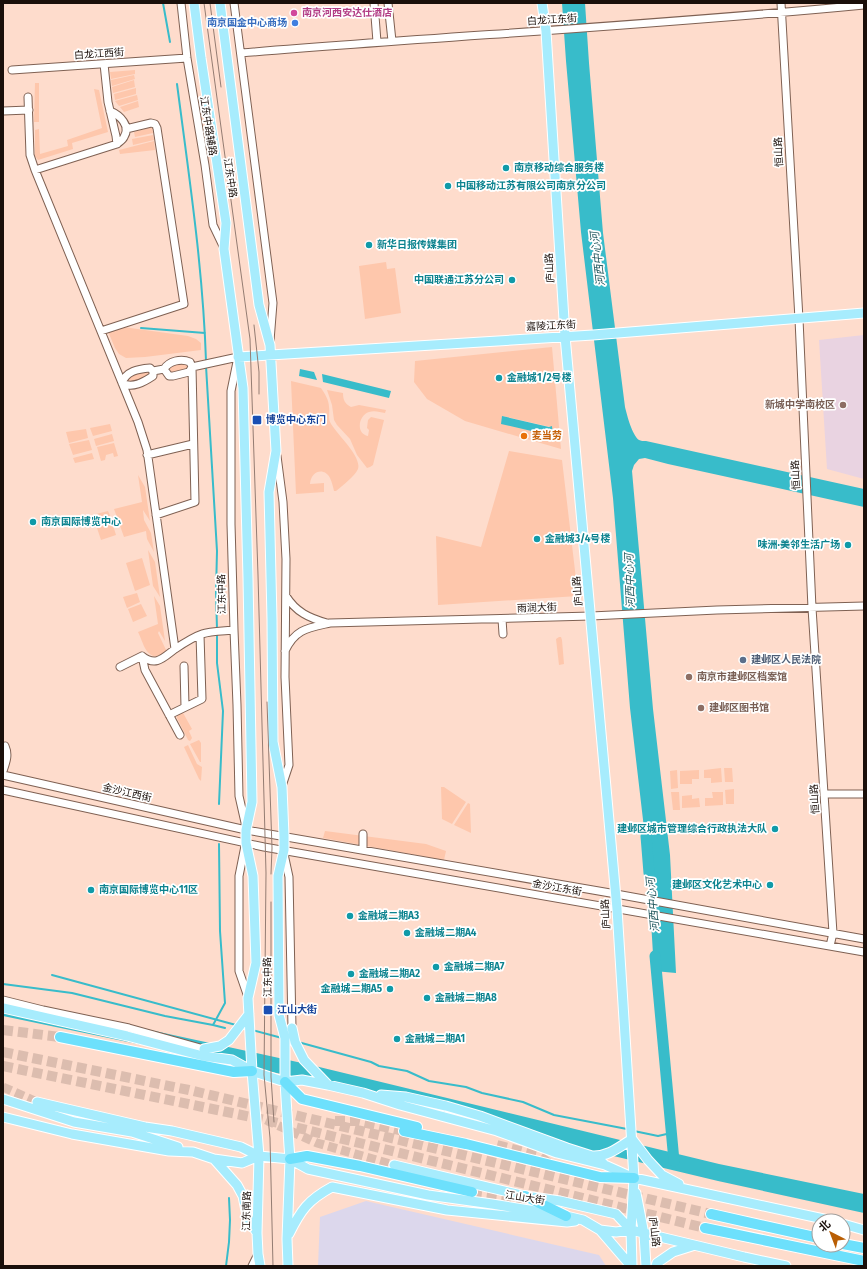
<svg xmlns="http://www.w3.org/2000/svg" width="867" height="1269" font-family="'Fira Sans','Noto Sans SC',sans-serif">
  <rect width="100%" height="100%" fill="#fedccc"/>
  <path fill="#dcd7ec" d="M366,1201L599,1255L606,1266H318L320,1217Z"/>
  <path fill="#e9d3e1" d="M864,335V479L827,469L819,340Z"/>
  <path fill="#fec7ac" fill-rule="evenodd" d="M135,70V74L111,79L110,72Z
    M134,75L135,79L112,86L111,80Z
    M134,80L135,87L113,93L112,87Z
    M35,83H39V122H34Z
    M136,88V94L115,100L114,94Z
    M94,89L99,90L108,132L72,143L73,149L38,160L35,156V130L39,129L40,154L68,146L67,140L102,128Z
    M137,95L138,100L119,106L115,101Z
    M138,101L139,107L124,112L120,107Z
    M152,127L153,133L135,137L134,132Z
    M153,135L154,140L133,145L132,139Z
    M154,141L155,150L120,154L119,150Z
    M386,262L387,269L395,268L401,313L365,319L359,266Z
    M116,326L188,336L196,339L201,343V350L145,357L126,358L119,354L115,348L107,329Z
    M552,347L561,449L465,421L427,399L414,382L415,361ZM502,416L551,427L553,436L547,434Z
    M186,363L189,367L187,370L172,372L169,371V366Z
    M144,371L150,372L148,377L131,382L127,380L129,377Z
    M291,381L321,388C325,394 329,400 329,407C330,413 328,417 330,422C336,434 362,456 358,469C355,476 342,486 336,491H334C333,487 332,482 330,478C324,467 311,471 310,484L324,483V492L296,494Z
    M327,390L343,393C343,400 345,404 351,407L359,405L386,410L385,413C380,412 374,410 369,412C359,415 355,433 368,436L369,430L367,428L368,420L371,417L384,420L373,465L370,467L367,468L357,455L350,439L337,425L334,420L332,405Z
    M110,424L112,431L93,436L90,428Z
    M86,429L88,438L69,443L66,432Z
    M112,434L114,441L96,446L94,439Z
    M89,440L92,450L73,455L69,444Z
    M114,443L118,456L114,457L113,453L106,455L105,460L101,461L97,447Z
    M509,451L562,460L578,596L438,605L436,536L481,547Z
    M92,453L94,459L75,463L73,458Z
    M138,475L145,487L150,521L143,510L144,520L151,533L154,552L147,539L146,531L124,537L114,509L142,502Z
    M108,511L112,520L96,526L92,515Z
    M112,522L116,535L101,540L97,528Z
    M148,550L155,562L160,597L153,586Z
    M142,558L150,585L135,591L126,563Z
    M137,593L140,602L127,608L123,597Z
    M154,596L160,606L165,641L159,631L158,633L167,652L160,657C145,657 144,644 138,632L158,624Z
    M141,604L147,616L133,622L128,609Z
    M559,637H561L562,640L564,664L559,665L556,639Z
    M182,711L192,729L189,731L192,738L190,741L188,740L177,718V715Z
    M199,740L201,743V762H200L190,744Z
    M188,745L197,764L202,767L201,781L199,779L184,747Z
    M721,768L722,782L711,783V778H704V770Z
    M724,768H732L733,782H725Z
    M677,770L678,788L671,789L670,771Z
    M699,770V779H692V784H680V771Z
    M441,787H444L466,802L452,824L442,819Z
    M734,789V804H726L725,790Z
    M671,792H679L680,810H673Z
    M712,792H723V805L705,806V798H713Z
    M692,795V799L699,798L700,807L682,808V796Z
    M468,803L470,804L471,833L454,825Z
    M325,831L426,844L446,851L444,860L323,838Z"/>
  <path fill="#38bcca" d="M562,3H585L589,63L603,233L625,407C627,415 632,435 639,440C641,441 643,441 646,441L864,489V507L668,464L645,458L639,459L634,465L632,471L653,709L670,855L676,973L654,971L647,854L630,708L613,498L581,232L566,61Z
    M300,369L314,372L317,380L299,376Z
    M322,374L391,391L389,398L323,382Z
    M502,416L549,427L552,426L553,436L501,424Z
    M3,998L311,1065L719,1164L864,1194V1213L718,1181L484,1125L310,1080L3,1016Z"/>
  <g fill="none" stroke-linecap="round" stroke-linejoin="round">
    <path stroke="#38bcca" stroke-width="2" d="M163,3L170,42
      M177,84C189,176 203,268 206,361
      M141,328L205,333
      M206,366L217,551L216,592L217,629
      M217,633V663L223,711L219,804
      M52,975L236,1025
      M3,984L72,993L165,1016L213,1025L225,1003L220,931L219,844
      M213,1025L225,1028
      M252,1030L282,1038
      M298,1042L371,1062L379,1066L407,1071L429,1081L466,1087L482,1093L523,1102L554,1115L627,1129
      M634,1131L658,1136L671,1133
      M226,1266L229,1242L230,1220L229,1198"/>
    <path stroke="#38bcca" stroke-width="11" d="M646,836L649,873
      M655,956L674,1161"/>
    <path stroke="#dcbdaf" stroke-width="9" stroke-dasharray="9 4.5" stroke-linecap="butt" d="M3,1087L37,1102
      M266,1120L317,1143L394,1165"/>
    <path stroke="#dcbdaf" stroke-width="10" stroke-dasharray="10 5" stroke-linecap="butt" d="M3,1030L60,1037
      M3,1052L189,1090L711,1214
      M3,1066L266,1120L705,1228
      M335,1121H357L404,1131
      M497,1145L539,1156L551,1165
      M472,1192L526,1199"/>
    <defs>
      <path id="minor" d="M181,3L187,58L205,165L213,225L224,248
        M234,3L273,303L270,341
        M374,3L377,42
        M388,3L392,41
        M781,3L799,319L812,608L833,933L830,946
        M241,53C449,36 657,25 864,5
        M104,64L108,102L116,136L117,144
        M12,70L187,58
        M28,97L30,155L35,170L138,422L147,450L175,649
        M3,111L29,110
        M35,170L117,144C119,142 123,140 124,137C131,126 120,115 110,111
        M101,331L184,304L157,128L155,124L151,123L126,129
        M150,368L153,371V376C144,382 132,389 122,383C126,371 138,369 150,368Z
        M153,371L164,369C169,361 181,358 190,362L192,367L189,372L173,376H169L164,369
        M147,455L193,444
        M277,456L283,502L286,559L285,677L289,765L282,786
        M156,515L195,502L192,367L238,357L231,391V524L234,630L237,705L239,796L246,827
        M286,596C296,612 309,618 327,623
        M502,619L503,634
        M285,651C295,629 308,628 330,623L591,616L717,610L864,606
        M142,656C156,667 163,658 175,649C181,645 196,636 202,634C210,631 225,631 234,630
        M142,656L145,670L180,735
        M184,666L185,707
        M120,667L142,656
        M169,715L202,699L200,635
        M3,771C6,762 9,755 5,746
        M3,775L246,830L616,894L864,939
        M3,790L264,847L864,952
        M825,794H864
        M245,846L239,876V971L248,997
        M363,850V834
        M284,854L289,877L292,1028L289,1032
        M3,1000L43,1010L129,1028L204,1049L209,1051
        M252,1266L258,1254"/>
      <path id="major" d="M194,3L201,58L226,223L224,249L243,388L248,578L252,802L246,830V843L253,876L256,963L248,998L252,1071L259,1156L257,1233L258,1254L260,1266
        M220,3L259,305L270,345L276,451L269,492L272,619L273,742L282,787L284,836V850L278,876L279,1015L285,1038V1082L289,1146L290,1159L287,1239L288,1266
        M542,3L546,31L565,336L617,909L634,1178L631,1230L632,1266
        M238,357L593,335L864,313
        M3,1008L127,1036L203,1056L232,1060L252,1071L285,1082L302,1080L328,1085L363,1093L400,1105L497,1131L557,1153L605,1165L634,1178L833,1221
        M292,1028L295,1042L304,1060L328,1085
        M204,1049L220,1046L229,1040L249,1014
        M381,1095L406,1097L446,1106L480,1116L567,1148L592,1156L603,1163
        M3,1099L74,1122L132,1132L178,1147
        M37,1102L145,1127L172,1131L241,1147L259,1156L290,1159L308,1169L428,1195L492,1204L566,1216L583,1220L600,1230L616,1232L631,1230L744,1257L786,1266
        M3,1117L72,1134L169,1151L193,1152L214,1159L242,1163L259,1156
        M632,1139L648,1160L662,1175L679,1184
        M592,1156C608,1157 619,1147 632,1139
        M214,1159L237,1185L243,1196L247,1216L257,1233
        M394,1165L525,1196L560,1201L616,1214L631,1230
        M636,1193L644,1234L646,1266
        M843,1224L864,1230
        M600,1230L631,1266
        M289,1234C301,1210 308,1200 332,1187L447,1210L567,1222L575,1221
        M656,1266L657,1263L673,1252L692,1246"/>
      <path id="highway" d="M60,1037L234,1072L252,1071
        M285,1082L302,1099L417,1127
        M404,1131L466,1144L600,1177L634,1178
        M290,1159L307,1156L360,1166L472,1192
        M525,1196L566,1216
        M711,1214L819,1238
        M705,1228L864,1261
        M843,1244L864,1248"/>
    </defs>
    <use href="#minor" stroke="#7f6153" stroke-width="9"/>
    <use href="#major" stroke="#fff" stroke-width="11"/>
    <use href="#highway" stroke="#fff" stroke-width="12"/>
    <use href="#minor" stroke="#fff" stroke-width="7"/>
    <use href="#major" stroke="#a7ecfd" stroke-width="9"/>
    <use href="#highway" stroke="#6de0fc" stroke-width="10"/>
    <path stroke="#947c72" stroke-width="1" d="M204,3L250,339L258,575L266,873L264,1075L270,1138L273,1266
      M210,3L221,87
      M254,325L259,372V394
      M267,702L272,848L271,874
      M271,902V1077L274,1122"/>
  </g>
  <circle fill="#d1479c" stroke="#fff" stroke-width="1.5" cx="294" cy="13" r="4"/>
  <circle fill="#3f7fe0" stroke="#fff" stroke-width="1.5" cx="295" cy="23" r="4"/>
  <g fill="#0f9aa8" stroke="#fff" stroke-width="1.5">
    <circle cx="506" cy="168" r="4"/>
    <circle cx="448" cy="186" r="4"/>
    <circle cx="369" cy="245" r="4"/>
    <circle cx="512" cy="280" r="4"/>
    <circle cx="499" cy="378" r="4"/>
    <circle cx="33" cy="522" r="4"/>
    <circle cx="537" cy="539" r="4"/>
    <circle cx="848" cy="545" r="4"/>
    <circle cx="775" cy="829" r="4"/>
    <circle cx="770" cy="885" r="4"/>
    <circle cx="91" cy="890" r="4"/>
    <circle cx="350" cy="916" r="4"/>
    <circle cx="407" cy="933" r="4"/>
    <circle cx="436" cy="967" r="4"/>
    <circle cx="351" cy="974" r="4"/>
    <circle cx="390" cy="989" r="4"/>
    <circle cx="427" cy="998" r="4"/>
    <circle cx="397" cy="1039" r="4"/>
  </g>
  <g fill="#8d6e63" stroke="#fff" stroke-width="1.5">
    <circle cx="843" cy="405" r="4"/>
    <circle cx="689" cy="677" r="4"/>
    <circle cx="701" cy="708" r="4"/>
  </g>
  <g fill="#1a4fb4" stroke="#fff" stroke-width="1.5">
    <rect x="252" y="415" width="10" height="10" rx="2"/>
    <rect x="263" y="1005" width="10" height="10" rx="2"/>
  </g>
  <circle fill="#e8710a" stroke="#fff" stroke-width="1.5" cx="524" cy="436" r="4"/>
  <circle fill="#5c6f8a" stroke="#fff" stroke-width="1.5" cx="743" cy="660" r="4"/>
  <g text-anchor="middle" dominant-baseline="central" stroke-width="3.5" stroke-linejoin="round" paint-order="stroke">
    <g font-size="10" font-weight="bold" fill="#b23c85" stroke="#fff" text-anchor="start">
      <text x="302" y="13">南京河西安达仕酒店</text>
    </g>
    <g font-size="10" fill="#1a0f0a" stroke="#fff">
      <text transform="translate(552 20) rotate(-4)">白龙江东街</text>
      <text transform="translate(99 54) rotate(-4)">白龙江西街</text>
      <text transform="translate(208 126) rotate(81)">江东中路辅路</text>
      <text transform="translate(779 152) rotate(-93)">恒山路</text>
      <text transform="translate(230 178) rotate(81)">江东中路</text>
      <text transform="translate(550 268) rotate(-94)">庐山路</text>
      <text transform="translate(551 326) rotate(-3)">嘉陵江东街</text>
      <text transform="translate(796 475) rotate(-93)">恒山路</text>
      <text transform="translate(578 591) rotate(-95)">庐山路</text>
      <text transform="translate(222 594) rotate(-91)">江东中路</text>
      <text transform="translate(537 608) rotate(-2)">雨润大街</text>
      <text transform="translate(127 793) rotate(13)">金沙江西街</text>
      <text transform="translate(815 799) rotate(-94)">恒山路</text>
      <text transform="translate(557 888) rotate(10)">金沙江东街</text>
      <text transform="translate(606 914) rotate(-94)">庐山路</text>
      <text transform="translate(268 977) rotate(-91)">江东中路</text>
      <text transform="translate(525 1198) rotate(9)">江山大街</text>
      <text transform="translate(247 1211) rotate(-89)">江东南路</text>
      <text transform="translate(654 1232) rotate(83)">庐山路</text>
    </g>
    <g font-size="10" font-weight="bold" fill="#366cbe" stroke="#fff" text-anchor="end">
      <text x="287" y="23">南京国金中心商场</text>
    </g>
    <g font-size="10" font-weight="bold" fill="#0d838f" stroke="#fff" text-anchor="start">
      <text x="514" y="168">南京移动综合服务楼</text>
      <text x="456" y="186">中国移动江苏有限公司南京分公司</text>
      <text x="377" y="245">新华日报传媒集团</text>
      <text x="504" y="280" text-anchor="end">中国联通江苏分公司</text>
      <text x="507" y="378">金融城1/2号楼</text>
      <text x="41" y="522">南京国际博览中心</text>
      <text x="545" y="539">金融城3/4号楼</text>
      <text x="840" y="545" text-anchor="end">味洲·美邻生活广场</text>
      <text x="767" y="829" text-anchor="end">建邺区城市管理综合行政执法大队</text>
      <text x="762" y="885" text-anchor="end">建邺区文化艺术中心</text>
      <text x="99" y="890">南京国际博览中心11区</text>
      <text x="358" y="916">金融城二期A3</text>
      <text x="415" y="933">金融城二期A4</text>
      <text x="444" y="967">金融城二期A7</text>
      <text x="359" y="974">金融城二期A2</text>
      <text x="382" y="989" text-anchor="end">金融城二期A5</text>
      <text x="435" y="998">金融城二期A8</text>
      <text x="405" y="1039">金融城二期A1</text>
    </g>
    <g font-size="10" font-weight="bold" fill="#785e54" stroke="#fff" text-anchor="start">
      <text x="835" y="405" text-anchor="end">新城中学南校区</text>
      <text x="697" y="677">南京市建邺区档案馆</text>
      <text x="709" y="708">建邺区图书馆</text>
    </g>
    <g font-size="10" font-weight="bold" fill="#164399" stroke="#fff" text-anchor="start">
      <text x="266" y="420">博览中心东门</text>
      <text x="277" y="1010">江山大街</text>
    </g>
    <g font-size="10" font-weight="bold" fill="#c56008" stroke="#fff" text-anchor="start">
      <text x="532" y="436">麦当劳</text>
    </g>
    <g font-size="10" font-weight="bold" fill="#4e5e75" stroke="#fff" text-anchor="start">
      <text x="751" y="660">建邺区人民法院</text>
    </g>
    <g font-size="11" font-style="italic" fill="#22585e" stroke="#fff">
      <text transform="translate(598 259) rotate(-97)">河西中心河</text>
      <text transform="translate(630 581) rotate(-92)">河西中心河</text>
      <text transform="translate(653 905) rotate(-95)">河西中心河</text>
    </g>
  </g>
  <rect width="867" height="1269" fill="none" stroke="#1a0f0a" stroke-width="8"/>
  <g transform="translate(831 1233) rotate(318)"><circle r="19" fill="#ffffff" stroke="#a39f9d"/>
  <path d="M0-3L7 15L0 10L-7 15Z" fill="#b95e04"/>
  <text y="-6" font-size="11" font-weight="bold" text-anchor="middle" fill="#1a0f0a">北</text>
  </g>
</svg>
